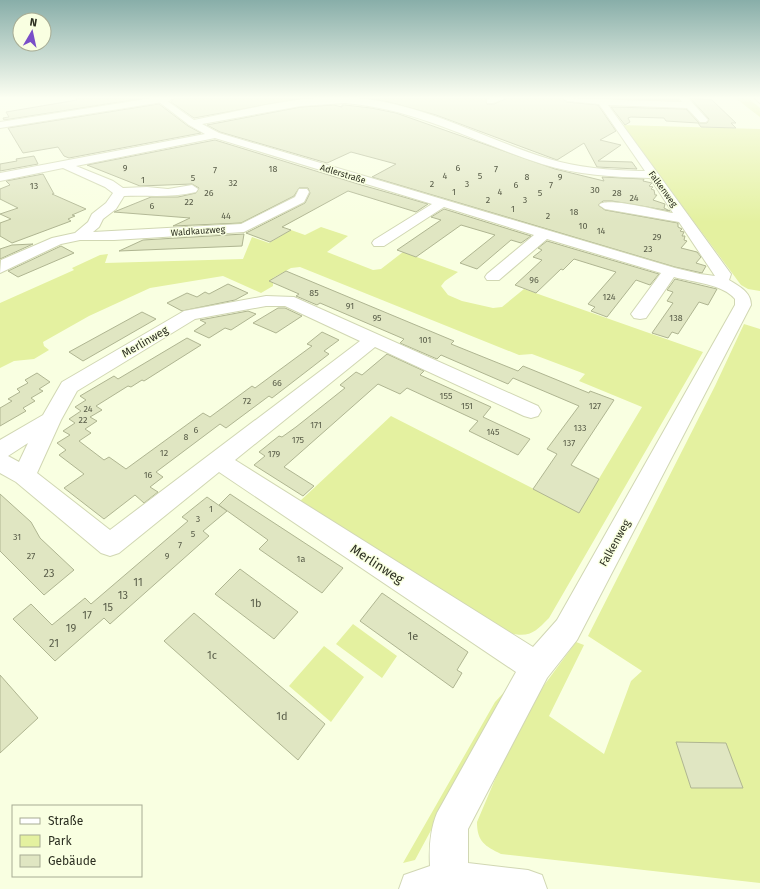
<svg xmlns="http://www.w3.org/2000/svg" width="760" height="889" font-family="'Fira Sans',sans-serif">
  <rect width="100%" height="100%" fill="#f9ffe1"/>
  <path fill="#e4f1a0" d="M735,98H748L760,108V117Z
    M622,125L760,129V291L748,289L741,285Z
    M321,227L348,236L327,252L373,270L381,269L403,252L458,272L445,281L441,286L448,295L462,301L493,308L502,307L524,289L703,352L549,618C535,632 530,638 509,633L299,502L391,416L579,512L642,407L579,381L585,374L532,354L519,355L300,267L291,268L273,278V286L261,293L223,276L150,288L89,316L43,342L44,346L49,350L34,359L14,361L0,368V303L74,270L72,268L100,255L108,254L105,263L243,259L252,237L269,243L291,230L305,235Z
    M744,324L760,329V883L501,854C485,846 477,842 477,822L519,723L531,703L576,642L584,645L549,716L604,754L631,681L642,671L588,636L715,386Z
    M353,624L397,656L382,678L336,644Z
    M324,646L364,677L331,722L289,686Z
    M507,689L415,860L403,863L495,702Z"/>
  <path fill="#e0e6c2" stroke="#afb591" d="M75,98H145L4,120L3,118L9,117L6,112L77,100Z
    M174,98H303L194,118L171,102Z
    M367,98H486L487,104H494L507,98H562L567,102L598,105L616,131L600,140L621,145L598,161L632,162L637,169L597,167L584,143L557,160L436,115L389,102Z
    M601,98H678L679,100Z
    M690,98L712,100L736,123H731L736,128L701,127L698,123L666,121L664,118L631,117L628,118L630,122L625,125L611,107L686,109L699,123H707L709,119Z
    M159,104L188,126L201,133L69,158L64,156L58,147L23,153L8,128Z
    M334,105L342,107V105H345L371,108L396,113L555,169L604,181L602,177L644,179L643,181L652,183L649,186L653,187L651,189L654,190L655,195H657L653,200L665,204L664,208L670,211L612,201H603L598,205L605,210L678,223V227L682,229L680,231L684,232L682,236H685L684,240L687,241L681,248L697,252L701,257L696,263L706,266L702,273L675,267L372,177L396,164L351,152L327,163L220,132L207,125L301,107Z
    M215,140L358,184L428,204L416,212L348,191L282,227L291,230L270,242L246,233L305,203L310,193L308,188H299L294,196L241,223L173,226L190,218L114,212L151,197H178L196,193L199,188L192,184L140,186L87,165Z
    M34,156L38,164L0,171V164L17,161L16,159Z
    M43,174L54,194H52L86,209L72,215L75,216L68,219L71,221L12,243L0,236V223L11,219L0,214L18,208L0,199V189L10,185L6,181Z
    M444,209L531,236L521,243L511,240L477,269L460,263L495,235L461,225L416,257L397,250L441,220L431,217Z
    M244,234L242,246L119,251L143,240Z
    M547,241L659,274L650,285L636,280L607,317L591,311L595,307L588,304L616,272L574,259L563,270L561,269L536,293L515,285L542,260L533,257L542,250L538,248Z
    M33,244L0,259V249L12,245Z
    M61,246L74,253L18,277L8,271Z
    M286,271L454,341L451,344L518,371L523,366L589,393L590,391L614,400L571,465L599,479L579,513L533,489L557,454L547,449L579,406L513,378L508,384L441,355L437,359L400,343L404,339L320,303L317,305L296,296L299,294L269,281Z
    M675,279L717,289L708,305L699,302L678,334L672,332L668,338L652,333L673,303L667,301L673,292L667,290Z
    M228,284L248,293L235,300L182,311L167,303L187,293L197,297L205,292L209,294Z
    M278,308H285L302,316L276,333L253,323Z
    M248,311L256,314L231,330L225,328L209,338L194,331L206,323L200,320Z
    M142,312L156,319L83,361L69,352Z
    M322,332L339,340L324,351L329,354L272,398L269,396L226,428L220,424L156,472L163,477L150,487L158,492L144,503L135,495L104,519L64,488L84,474L59,455L66,450L57,443L70,435L63,431L75,423L69,419L81,411L75,407L86,400L80,396L114,376L118,379L187,338L201,345L144,381L142,380L131,387L128,386L96,406L102,410L90,417L97,421L85,429L91,433L79,441L104,460L109,457L126,469L203,413L210,417L252,386L255,388L312,346L307,344Z
    M387,354L424,371L420,375L491,407L483,417L530,439L518,455L469,431L478,421L407,388L400,394L378,384L284,467L314,486L303,496L254,465L265,456L259,452L279,436L282,437L296,427L345,388L340,385L356,372L362,375Z
    M37,373L50,382L39,389L43,391L31,398L35,401L23,408L26,411L0,426V408L12,401L8,399L20,392L17,389L28,383L25,380Z
    M0,494L31,522L40,538L74,570L44,595L0,551Z
    M230,494L242,502L343,568L322,593L259,549L268,540L219,505Z
    M207,497L227,511L203,531L209,536L110,624L104,618L55,661L13,619L31,604L52,625L85,598L91,604L188,521L182,517Z
    M240,569L298,612L274,639L215,594Z
    M382,593L468,652L457,670L462,673L453,688L360,621Z
    M194,613L325,724L298,760L164,641Z
    M0,675L38,718L0,753Z
    M676,742L726,743L743,788H691Z"/>
  <g fill="none" stroke-linecap="round" stroke-linejoin="round">
    <defs>
      <path id="minor" d="M154,98H163L194,120C250,109 308,92 365,99C430,107 488,140 549,159C579,168 609,170 639,171H645L599,104L567,101L563,98L682,102L679,98H688L708,120L706,122H700L687,108L608,105L731,274L729,280C740,287 751,292 751,305L577,640L547,678L468,829V863L528,870L542,875L547,889H399L404,875L430,866C429,848 430,830 437,813L516,672L219,472L119,553L110,556L101,553L16,482L0,473V440L43,415L62,382L184,311L266,296L294,297L538,406L541,411L538,416L531,418L524,416L375,347L235,460L533,647L557,620L735,305V299C723,284 692,282 674,277L646,318L640,319L634,318L631,314L661,273L547,239L499,280H487L485,277L487,274L534,235L444,207L384,246H374L372,243L374,240L432,204L215,138L76,166L113,181L123,188L147,187L168,189L192,185L198,189L196,192C172,198 149,195 124,196L116,209L103,219L99,227L93,232L241,224L295,197L299,189H307L309,192L304,202L244,232L114,240H80L61,244L0,273L1,260L52,238L75,233L88,222L92,214L106,203L113,193L105,187L63,168L0,181V173L205,134L189,125ZM345,103C417,109 474,142 542,164C577,175 613,177 650,178L673,213C661,211 605,196 599,205L605,209L679,222L715,276L700,274L675,268L219,133L202,124L301,106ZM266,306H285L360,341L110,530L37,473L61,420L77,391L195,319ZM28,443L19,462L8,456Z
        M492,98H506L493,103H487V99Z"/>
      <path id="major" d="M153,98H173L169,101L0,128V122Z"/>
      <path id="highway" d="M754,98H760V103Z"/>
    </defs>
    <use href="#minor" stroke="#d1d7b3" stroke-width="2"/>
    <use href="#major" stroke="#d1d7b3" stroke-width="2"/>
    <use href="#highway" stroke="#d1d7b3" stroke-width="2"/>
    <use href="#minor" fill="#fff" fill-rule="evenodd"/>
    <use href="#major" fill="#fff" fill-rule="evenodd"/>
    <use href="#highway" fill="#fff" fill-rule="evenodd"/>
  </g>
  <linearGradient id="sky" x2="0" y2="1"><stop stop-color="#88aea9"/><stop offset="0.44" stop-color="#fcfff2"/><stop offset="1" stop-color="#fcfff2" stop-opacity="0"/></linearGradient>
  <rect width="760" height="222" fill="url(#sky)"/>
  <g text-anchor="middle" dominant-baseline="central" stroke-width="3" stroke-linejoin="round" paint-order="stroke">
    <g font-size="9" fill="#595d49">
      <text x="125" y="168">9</text>
      <text x="458" y="168">6</text>
      <text x="273" y="169">18</text>
      <text x="496" y="169">7</text>
      <text x="215" y="170">7</text>
      <text x="445" y="176">4</text>
      <text x="480" y="176">5</text>
      <text x="527" y="177">8</text>
      <text x="560" y="177">9</text>
      <text x="193" y="178">5</text>
      <text x="143" y="180">1</text>
      <text x="233" y="183">32</text>
      <text x="432" y="184">2</text>
      <text x="467" y="184">3</text>
      <text x="516" y="185">6</text>
      <text x="551" y="185">7</text>
      <text x="34" y="186">13</text>
      <text x="595" y="190">30</text>
      <text x="454" y="192">1</text>
      <text x="500" y="192">4</text>
      <text x="209" y="193">26</text>
      <text x="540" y="193">5</text>
      <text x="617" y="193">28</text>
      <text x="634" y="198">24</text>
      <text x="488" y="200">2</text>
      <text x="525" y="200">3</text>
      <text x="189" y="202">22</text>
      <text x="152" y="206">6</text>
      <text x="513" y="209">1</text>
      <text x="574" y="212">18</text>
      <text x="226" y="216">44</text>
      <text x="548" y="216">2</text>
      <text x="583" y="226">10</text>
      <text x="601" y="231">14</text>
      <text x="657" y="237">29</text>
      <text x="648" y="249">23</text>
      <text x="534" y="280">96</text>
      <text x="314" y="293">85</text>
      <text x="609" y="297">124</text>
      <text x="350" y="306">91</text>
      <text x="377" y="318">95</text>
      <text x="676" y="318">138</text>
      <text x="425" y="340">101</text>
      <text x="277" y="383">66</text>
      <text x="446" y="396">155</text>
      <text x="247" y="401">72</text>
      <text x="467" y="406">151</text>
      <text x="595" y="406">127</text>
      <text x="88" y="409">24</text>
      <text x="83" y="420">22</text>
      <text x="316" y="425">171</text>
      <text x="580" y="428">133</text>
      <text x="196" y="430">6</text>
      <text x="493" y="432">145</text>
      <text x="186" y="437">8</text>
      <text x="298" y="440">175</text>
      <text x="569" y="443">137</text>
      <text x="164" y="453">12</text>
      <text x="274" y="454">179</text>
      <text x="148" y="475">16</text>
      <text x="211" y="509">1</text>
      <text x="198" y="519">3</text>
      <text x="193" y="534">5</text>
      <text x="17" y="537">31</text>
      <text x="180" y="545">7</text>
      <text x="31" y="556">27</text>
      <text x="167" y="556">9</text>
      <text x="301" y="559">1a</text>
    </g>
    <g font-size="9" fill="#2c2f21" stroke="#f9ffe1">
      <text transform="translate(343 174) rotate(17)">Adlerstraße</text>
      <text transform="translate(663 189) rotate(54)">Falkenweg</text>
      <text transform="translate(198 231) rotate(-4)">Waldkauzweg</text>
    </g>
    <g font-size="11" fill="#2c2f21" stroke="#f9ffe1">
      <text transform="translate(145 342) rotate(-30)">Merlinweg</text>
      <text transform="translate(615 543) rotate(-61)">Falkenweg</text>
    </g>
    <g font-size="11" fill="#595d49">
      <text x="49" y="573">23</text>
      <text x="138" y="582">11</text>
      <text x="123" y="595">13</text>
      <text x="256" y="603">1b</text>
      <text x="108" y="607">15</text>
      <text x="87" y="615">17</text>
      <text x="71" y="628">19</text>
      <text x="413" y="636">1e</text>
      <text x="54" y="643">21</text>
      <text x="212" y="655">1c</text>
      <text x="282" y="716">1d</text>
    </g>
    <g font-size="13" fill="#2c2f21" stroke="#f9ffe1">
      <text transform="translate(377 564) rotate(33)">Merlinweg</text>
    </g>
  </g>
  <rect x="12" y="805" width="130" height="72" fill="#f9ffe1" stroke="#a7ac94"/>
  <rect x="20" y="818" width="20" height="6" fill="#ffffff" stroke="#a7ac94"/>
  <text x="48" y="825" font-size="12" fill="#2c2f21">Straße</text>
  <rect x="20" y="835" width="20" height="12" fill="#e4f1a0" stroke="#a7ac94"/>
  <text x="48" y="845" font-size="12" fill="#2c2f21">Park</text>
  <rect x="20" y="855" width="20" height="12" fill="#e0e6c2" stroke="#a7ac94"/>
  <text x="48" y="865" font-size="12" fill="#2c2f21">Gebäude</text>
  <g transform="translate(32 32) rotate(9)"><circle r="19" fill="#f9ffe1" stroke="#a7ac94"/>
  <path d="M0-3L7 15L0 10L-7 15Z" fill="#794fc8"/>
  <text y="-6" font-size="11" font-weight="bold" text-anchor="middle" fill="#2c2f21">N</text>
  </g>
</svg>
